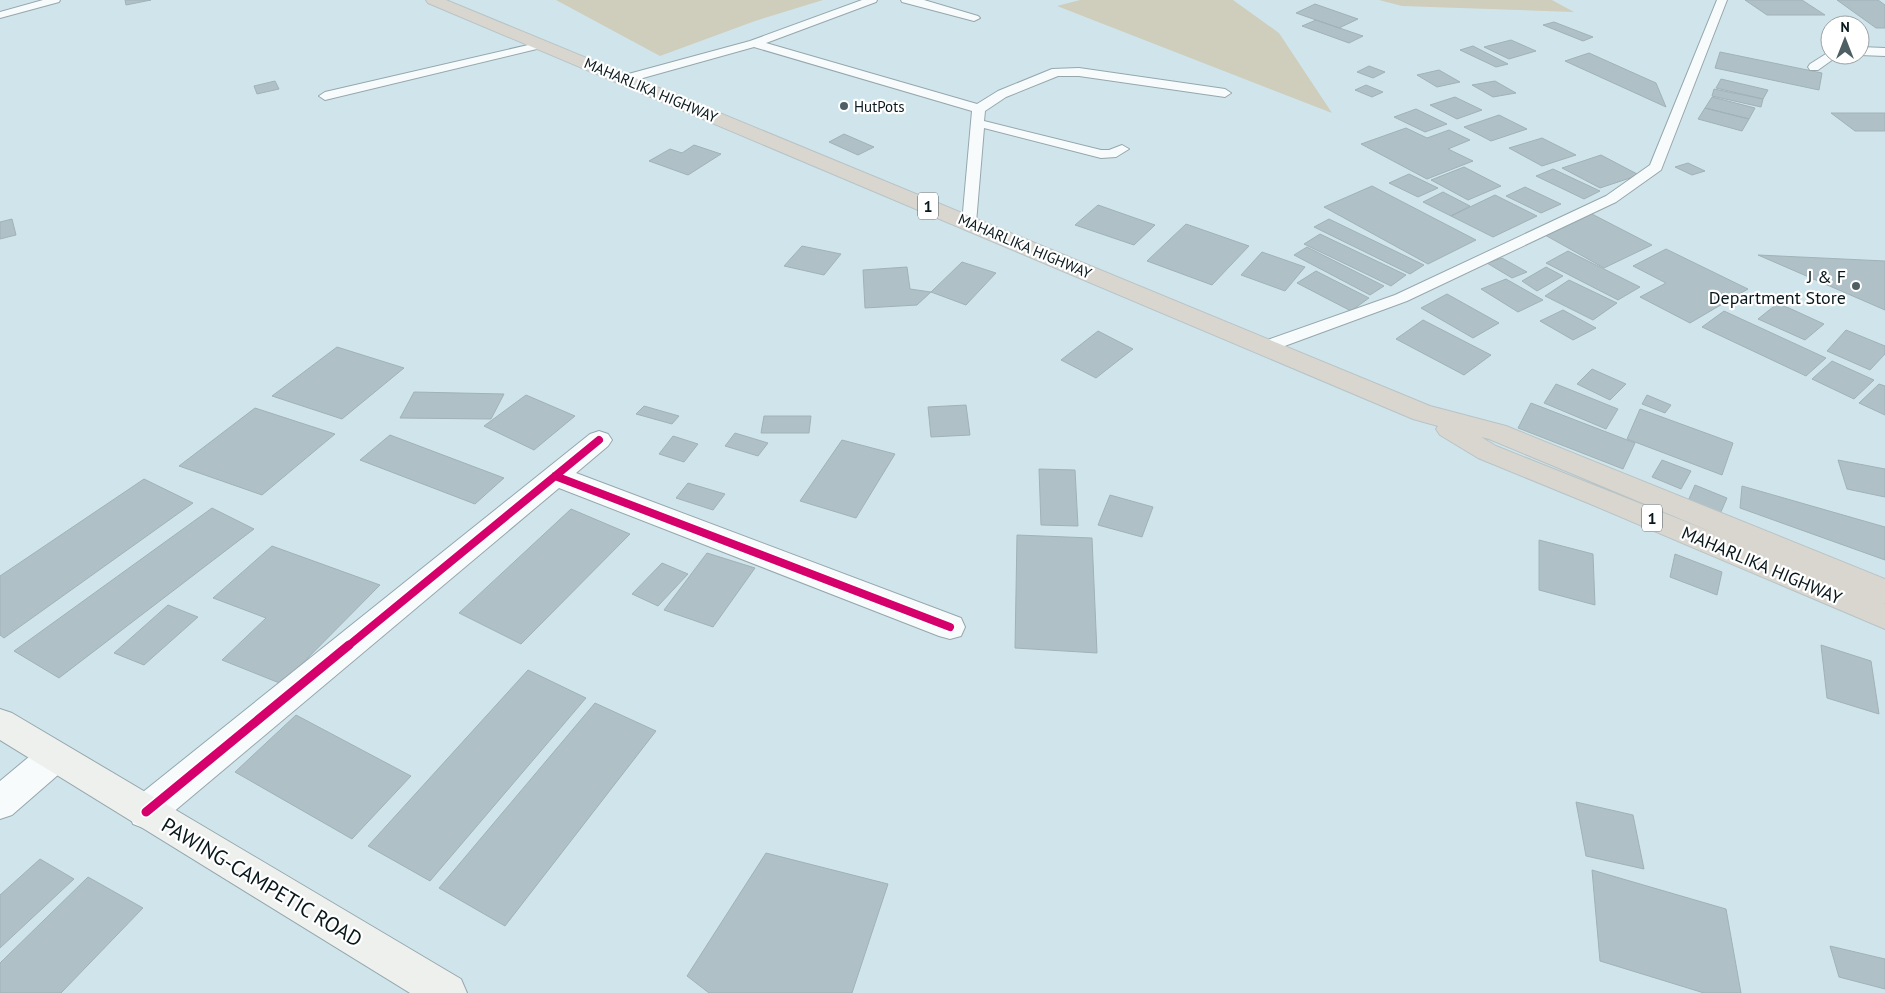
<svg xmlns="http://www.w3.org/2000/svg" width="1885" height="993" font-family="'PT Sans',sans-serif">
  <rect width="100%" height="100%" fill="#cfe5eb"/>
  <path fill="#cfcdbc" d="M556,0H823L755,21L660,56Z
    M1080,0H1233L1279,33L1332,113L1057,6Z
    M1379,0H1552L1574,12L1402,6Z"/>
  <path fill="#afc1c6" stroke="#a1b2b7" d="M125,0H151L126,5Z
    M1745,0H1802L1825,15H1767Z
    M1837,0H1878L1885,5V28H1876Z
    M1315,4L1358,19L1339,28L1296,13Z
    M1316,20L1363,36L1349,43L1302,26Z
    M1554,22L1593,37L1583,41L1543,25Z
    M1511,40L1536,51L1509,59L1484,47Z
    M1473,46L1508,64L1496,67L1460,50Z
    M1720,52L1822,73L1819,90L1715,68Z
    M1589,53L1656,83L1666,107L1565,61Z
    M1369,66L1385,72L1373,78L1357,72Z
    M1439,70L1460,82L1437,87L1417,75Z
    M1721,79L1768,90L1763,99L1716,88Z
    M275,81L279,89L257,94L254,86Z
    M1495,81L1516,93L1493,97L1472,85Z
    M1366,85L1383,92L1372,97L1355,90Z
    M1714,89L1763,99L1761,107L1712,96Z
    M1455,97L1482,110L1457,119L1430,105Z
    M1712,97L1755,108L1749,119L1705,108Z
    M1705,108L1749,119L1742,131L1698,119Z
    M1416,109L1447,124L1425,132L1394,117Z
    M1831,113H1885V131H1855Z
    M1499,115L1527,129L1491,141L1464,127Z
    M1406,128L1427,138L1449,130L1470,140L1448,149L1473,161L1427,179L1361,144Z
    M844,134L874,147L858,155L829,142Z
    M1542,138L1576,155L1542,166L1509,148Z
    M694,145L721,154L688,175L649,161L670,149L682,153Z
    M1601,155L1639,175L1600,188L1562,168Z
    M1688,163L1705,171L1692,175L1675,167Z
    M1464,167L1501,186L1468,200L1431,180Z
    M1553,169L1600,191L1584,199L1536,176Z
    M1409,174L1438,188L1418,197L1389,183Z
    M1372,186L1476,240L1428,264L1324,207Z
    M1525,187L1561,204L1541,213L1506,196Z
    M1443,192L1470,206L1451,216L1423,202Z
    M1495,195L1537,216L1493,237L1451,216Z
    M1098,205L1155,225L1134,245L1075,225Z
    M1588,212L1652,245L1604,268L1545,235Z
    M12,219L16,235L0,239V222Z
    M1329,219L1424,265L1410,274L1314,227Z
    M1186,224L1249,246L1212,285L1147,261Z
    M1320,234L1406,275L1391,286L1304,244Z
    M802,246L841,254L824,275L784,266Z
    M1307,247L1384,286L1370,295L1294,255Z
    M1666,249L1748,289L1690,323L1640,297L1666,283L1633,266Z
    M1568,251L1640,287L1618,300L1546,263Z
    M1262,252L1305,267L1285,291L1241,275Z
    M1758,255L1885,261V310Z
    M1502,258L1527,272L1512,278L1487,263Z
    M962,262L996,273L966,305L931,292Z
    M907,267L910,289L931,292L917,305L865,308L863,270Z
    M1546,267L1563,276L1537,291L1522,281Z
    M1316,271L1369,298L1351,311L1297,283Z
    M1506,279L1543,300L1518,312L1481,289Z
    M1569,280L1617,303L1593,320L1545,296Z
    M1447,294L1499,323L1473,338L1421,308Z
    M1778,303L1824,324L1805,340L1758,319Z
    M1563,310L1596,328L1573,340L1540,321Z
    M1724,311L1826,358L1806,376L1702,327Z
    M1423,320L1491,355L1464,375L1396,339Z
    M1846,330L1885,346V354L1870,370L1827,351Z
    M1098,331L1133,349L1096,378L1061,360Z
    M337,347L404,368L342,419L272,396Z
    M1832,361L1874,380L1854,399L1812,379Z
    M1592,369L1626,384L1610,400L1577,384Z
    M1556,384L1618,409L1606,429L1544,403Z
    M1879,384L1885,386V415L1859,403Z
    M414,392L504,394L491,419L400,418Z
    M526,395L575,416L534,450L484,426Z
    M1647,395L1671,405L1665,413L1642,404Z
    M1531,403L1635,443L1623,469L1518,428Z
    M966,405L970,435L931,437L928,407Z
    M644,406L679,416L672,424L636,414Z
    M255,408L335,434L262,495L179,466Z
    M1640,409L1733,443L1722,475L1627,439Z
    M764,416H811L809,433H761Z
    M735,433L768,443L758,456L725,446Z
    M390,435L504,478L475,504L360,460Z
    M673,436L698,444L684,462L659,454Z
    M842,440L895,454L856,518L800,501Z
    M1662,460L1691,471L1681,489L1652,477Z
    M1838,460L1885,469V497L1847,489Z
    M1039,469L1075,470L1078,526L1041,525Z
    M144,479L193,503L4,638L0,635V576Z
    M688,483L725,494L713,510L676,498Z
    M1695,485L1727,498L1720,514L1688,501Z
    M1742,486L1885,527V560L1740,508Z
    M1110,495L1153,507L1142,537L1098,525Z
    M212,508L254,529L59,678L14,651Z
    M571,509L630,534L521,644L459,613Z
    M1017,535L1092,538L1097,653L1015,648Z
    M1539,540L1593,554L1595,605L1539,590Z
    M272,546L380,585L282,684L222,660L266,618L213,598Z
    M707,553L755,568L713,627L664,610Z
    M1675,554L1722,572L1717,595L1670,577Z
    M662,563L688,574L658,606L632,594Z
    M168,605L198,617L144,665L114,653Z
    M1821,645L1871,661L1879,714L1827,698Z
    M528,670L586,698L430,881L368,846Z
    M595,703L656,731L505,926L439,888Z
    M296,715L411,776L352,839L235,772Z
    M1576,802L1633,815L1644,869L1586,856Z
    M766,853L888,884L852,993H709L687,976Z
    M40,859L74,879L0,948V895Z
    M1592,870L1726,909L1741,993H1704L1600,961Z
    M88,877L143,908L61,993H0V963Z
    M1830,946L1885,959V989L1839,977Z"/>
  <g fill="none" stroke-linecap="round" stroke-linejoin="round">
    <defs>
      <path id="lane" d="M43,0H60L59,2L0,18V12Z
        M862,0H877L876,2L766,43L977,104L998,91L1052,69L1079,68L1225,89L1231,93L1225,97L1079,76H1058L1006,97L985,111L984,121L1101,150H1109L1122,145L1129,149L1116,157L1101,158L984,128L976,223L974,226H964L962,223L972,111L754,47L625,83L619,79L621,76L750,41Z
        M901,0H924L978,16L980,18L974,21L902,2Z
        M1717,0H1727L1661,170L1616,202L1407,301L1271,351L1265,352L1259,351L1256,347L1259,343L1395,295L1606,196L1650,165Z
        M541,42L547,45L545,47L325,100L319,96L325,92Z
        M1860,47L1885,48V56L1860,55Z
        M1829,52L1830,55H1839L1818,70H1810L1808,67L1810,64Z"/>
      <path id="street" d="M599,431L608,434L612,440L608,446L576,473L961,618L965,627L961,636L950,639L939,636L559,488L159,824L146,829L133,824L128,812L133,800L590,434Z
        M54,742L66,746L71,757L66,768L12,815L0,819V781L42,746Z"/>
      <path id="secondary" d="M0,709L12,713L461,979L467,993H410L0,740Z"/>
      <path id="highway" d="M426,0H446L1430,406L1506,426L1885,579V604L1883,603L1885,604V629L1588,503L1478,458L1440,435L1436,429L1438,426L1413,419L428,3ZM1481,437L1489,439L1719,535L1496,446Z"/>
    </defs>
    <use href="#lane" stroke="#96a7ac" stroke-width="2"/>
    <use href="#street" stroke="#96a7ac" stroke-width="2"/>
    <use href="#secondary" stroke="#96a7ac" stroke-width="2"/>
    <use href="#highway" stroke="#b8c3c6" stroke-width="2"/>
    <use href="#lane" fill="#f8fbfc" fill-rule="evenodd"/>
    <use href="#street" fill="#f8fbfc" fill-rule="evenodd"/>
    <use href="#secondary" fill="#eef0ee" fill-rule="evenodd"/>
    <use href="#highway" fill="#d8d6cf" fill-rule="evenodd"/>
    <defs>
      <path id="cycleway-far1" d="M555,476L950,627
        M348,646L599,440"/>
      <path id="cycleway" d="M146,812L349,645"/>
    </defs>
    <use href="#cycleway-far1" stroke="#fff" stroke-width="11"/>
    <use href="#cycleway" stroke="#fff" stroke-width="12"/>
    <use href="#cycleway-far1" stroke="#d6006c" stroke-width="8"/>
    <use href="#cycleway" stroke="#d6006c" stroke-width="9"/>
  </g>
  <g fill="#4e5f64" stroke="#fff" stroke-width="2">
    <circle cx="844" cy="106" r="5"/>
    <circle cx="1856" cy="286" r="5"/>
  </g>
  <g text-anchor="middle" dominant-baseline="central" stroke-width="4.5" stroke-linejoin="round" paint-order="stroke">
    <g font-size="15" fill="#08171c" stroke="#fff">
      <text transform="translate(651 90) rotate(23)">MAHARLIKA HIGHWAY</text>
      <text transform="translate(1025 246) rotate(23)">MAHARLIKA HIGHWAY</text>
    </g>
    <g font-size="15" fill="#08171c" stroke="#fff" text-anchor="start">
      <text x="854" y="106">HutPots</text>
    </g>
    <g fill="#fff" stroke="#525d60" stroke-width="1">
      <rect x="918" y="192.5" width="20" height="27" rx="4"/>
      <rect x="1642" y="504.5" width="20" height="27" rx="4"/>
    </g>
    <g font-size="16" font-weight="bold" fill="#08171c">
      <text x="928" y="206">1</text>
      <text x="1652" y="518">1</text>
    </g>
    <g font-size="18" fill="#08171c" stroke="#fff" text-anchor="end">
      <text x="1846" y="276">J &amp; F<tspan x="1846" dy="21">Department Store</tspan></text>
    </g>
    <g font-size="18" fill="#08171c" stroke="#fff">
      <text transform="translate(1762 565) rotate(23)">MAHARLIKA HIGHWAY</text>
    </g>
    <g font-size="21" fill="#08171c" stroke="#fff">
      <text transform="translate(262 882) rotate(31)">PAWING-CAMPETIC ROAD</text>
    </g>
  </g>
  <g transform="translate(1845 40)"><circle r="24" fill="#ffffff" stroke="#9ca2a4"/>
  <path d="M0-4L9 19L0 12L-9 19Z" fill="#4e5f64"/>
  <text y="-8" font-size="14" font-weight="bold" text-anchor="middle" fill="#08171c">N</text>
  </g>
</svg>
